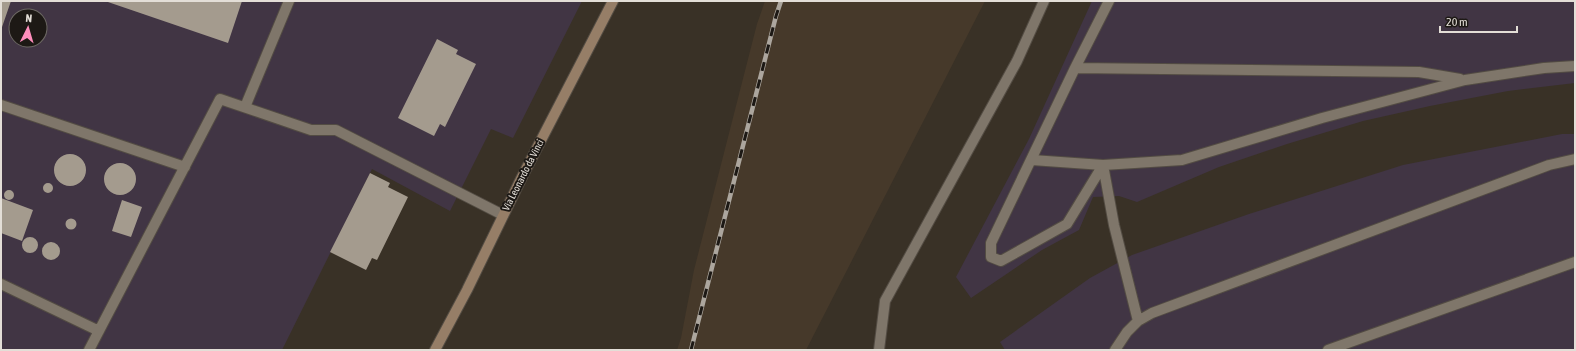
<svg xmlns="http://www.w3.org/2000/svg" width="1576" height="351" font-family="'Asap Condensed',sans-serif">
  <rect width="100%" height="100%" fill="#393126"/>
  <path fill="#46392a" d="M765,1H985L806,350H677L681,338L694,270L757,24Z"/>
  <path fill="#413544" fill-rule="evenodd" d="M1,1H582L513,138L491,129L450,211L372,169L282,350H1ZM16,16H40V40H16Z
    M1092,1H1575V83L1508,91L1430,106L1363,121L1287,144L1219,167L1137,202L1119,196L1093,197L1079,230L1042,250L971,298L956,277L1029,139Z
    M1562,134H1575V350H1005L1000,342L1090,278L1132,255L1249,214L1403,165Z"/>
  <path fill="#a49b8e" d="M1,1H11L1,30Z
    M105,1H242L228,43Z
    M437,39L458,50L456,54L476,64L445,127L440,124L434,136L398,118Z
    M54 170a16 16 0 1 1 32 0a16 16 0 1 1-32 0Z
    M104 179a16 16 0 1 1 32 0a16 16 0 1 1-32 0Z
    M370,173L390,183L388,187L408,197L377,260L372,258L366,270L330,252Z
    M43 188a5 5 0 1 1 10 0a5 5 0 1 1-10 0Z
    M4 195a5 5 0 1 1 10 0a5 5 0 1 1-10 0Z
    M1,198L33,210L22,241L1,233Z
    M122,200L142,207L131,237L112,231Z
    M65.5 224a5.5 5.5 0 1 1 11 0a5.5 5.5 0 1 1-11 0Z
    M22 245a8 8 0 1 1 16 0a8 8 0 1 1-16 0Z
    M42 251a9 9 0 1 1 18 0a9 9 0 1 1-18 0Z"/>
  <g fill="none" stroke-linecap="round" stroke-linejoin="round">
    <defs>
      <path id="service" d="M1075,68L1419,72L1460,79
        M1,105L185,167
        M245,107L289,1
        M1032,160L1103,165L1182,160L1322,118L1465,80L1544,68L1575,66
        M1103,165L1067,224L1001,261L991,257V243L1075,68L1109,1
        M1103,165L1114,225L1138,321
        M1,284L99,331
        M89,350L220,99L311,130H336L503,215
        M879,350L885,301L1017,61L1044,1
        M1115,350L1127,332L1138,321L1152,313L1549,165L1575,159
        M1328,350L1575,262"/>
      <path id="secondary" d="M435,350L467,290L522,177L613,1"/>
    </defs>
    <use href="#service" stroke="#534c43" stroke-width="12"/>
    <use href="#secondary" stroke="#534c43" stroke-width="12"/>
    <use href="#service" stroke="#7f766a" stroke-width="10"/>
    <use href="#secondary" stroke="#967e67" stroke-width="10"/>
    <defs>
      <path id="rail" d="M691,350L776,16L781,1"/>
    </defs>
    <use href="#rail" stroke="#aca69e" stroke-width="4.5"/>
    <use href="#rail" stroke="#1d1915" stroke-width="3" stroke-dasharray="9" stroke-linecap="butt"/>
  </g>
  <g text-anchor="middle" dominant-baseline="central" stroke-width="4" stroke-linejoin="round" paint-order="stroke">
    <g font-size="10" fill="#e3ded7" stroke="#1d1915">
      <text transform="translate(523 175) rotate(-63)">Via Leonardo da Vinci</text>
    </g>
  </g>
  <rect width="1576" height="351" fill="none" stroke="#e3ded7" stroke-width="4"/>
  <g transform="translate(28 28) rotate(5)"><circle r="19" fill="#1d1915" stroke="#6c6863"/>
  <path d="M0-3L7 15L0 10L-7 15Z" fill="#fe8ebc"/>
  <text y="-6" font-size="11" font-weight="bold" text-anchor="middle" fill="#e3ded7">N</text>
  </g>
  <path d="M1440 26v6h77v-6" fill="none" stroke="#e3ded7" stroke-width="2"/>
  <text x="1446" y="26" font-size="12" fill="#e3ded7" stroke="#1d1915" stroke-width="3" paint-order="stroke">20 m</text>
</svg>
